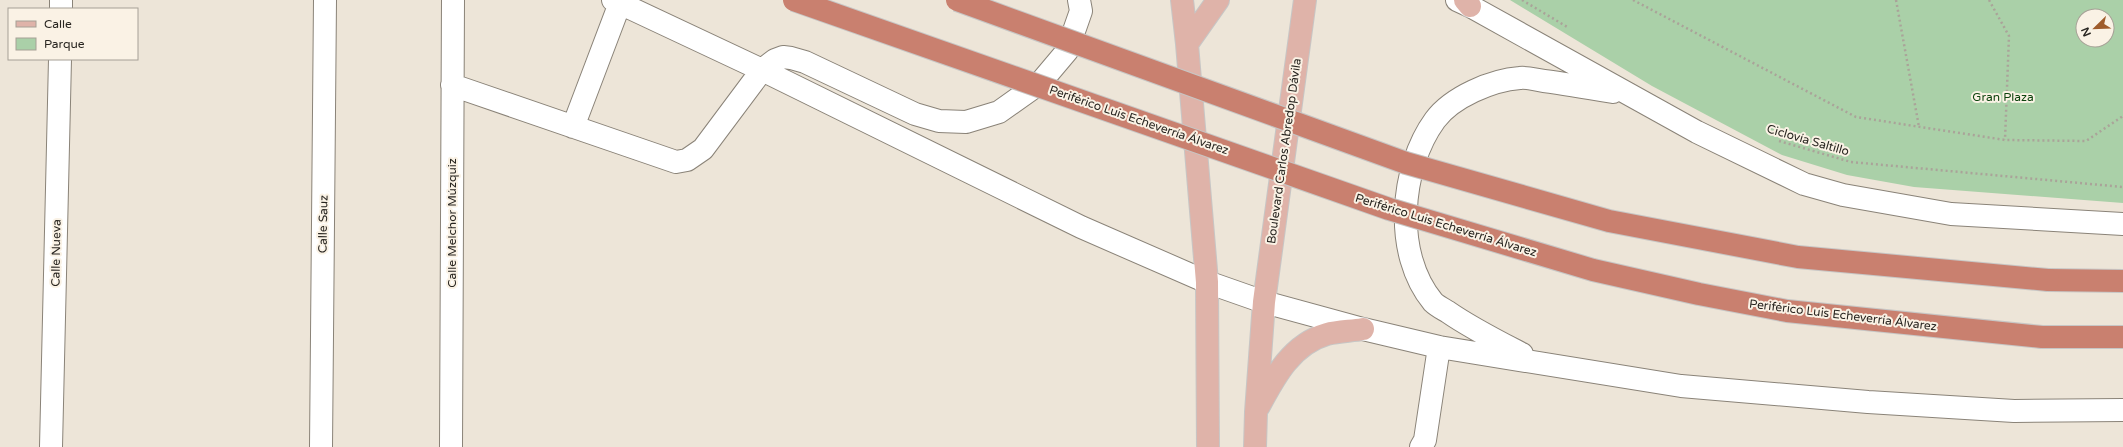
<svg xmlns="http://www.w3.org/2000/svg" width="2123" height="447" font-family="'Varela Round',sans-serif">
  <rect width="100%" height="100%" fill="#ede5d8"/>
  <path fill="#aad0a8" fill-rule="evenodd" d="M1510,0H2123V203L1914,187L1847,175L1782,155L1652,86ZM2083,16H2107V40H2083Z"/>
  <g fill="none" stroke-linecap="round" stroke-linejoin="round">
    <defs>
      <path id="minor" d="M613,0L762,70L1081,227L1207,282L1264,302L1363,329L1439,347L1681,386L1868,402L2014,411L2123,410
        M1457,0L1470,6L1697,132L1804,184L1843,195L1951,214L2123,224
        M61,9V0
        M452,85L676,162L687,160L703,149L762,70L775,60L783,57L791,58L805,62L915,114L939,121L966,122L999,112L1040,83L1067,51L1081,11L1079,0
        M573,127L620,3
        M1522,354C1497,341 1471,328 1448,312C1443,309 1437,306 1433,302C1393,254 1400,168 1435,120C1452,97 1492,80 1520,78C1527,77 1536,80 1544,81C1567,84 1590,88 1613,92
        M51,447L60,59
        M321,447L325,0
        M451,447L453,0
        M1421,447L1425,440L1439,347"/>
      <path id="major" d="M1182,0L1187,44L1207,282L1208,447
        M1465,0L1470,6
        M1187,44L1218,0
        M1259,406C1275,376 1292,344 1327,334C1338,331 1351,331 1363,329
        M1255,447L1256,412L1264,302L1305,0"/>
      <path id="highway" d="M2048,280L2123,281
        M2042,337H2123"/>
    </defs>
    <use href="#minor" stroke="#8a8378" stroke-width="24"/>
    <use href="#major" stroke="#c7c6c5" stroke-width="24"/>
    <use href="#highway" stroke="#c7c6c5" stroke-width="24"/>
    <path stroke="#aaa399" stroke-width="2.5" stroke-dasharray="2 3" stroke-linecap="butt" d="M1522,0L1569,28
      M1633,0L1856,117L2005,140L2086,141L2123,116
      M1896,0L1919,127
      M1989,0L2009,36L2005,140
      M1779,141L1851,162L2123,187"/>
    <use href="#minor" stroke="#fff" stroke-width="22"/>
    <use href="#major" stroke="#dfb3a9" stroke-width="22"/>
    <use href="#highway" stroke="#c9806f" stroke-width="22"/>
    <defs>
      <path id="highway-bridge" d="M794,0L1389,209L1593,270L1699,294L1787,311L2042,337
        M957,0L1406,163L1609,221L1798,257L2048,280"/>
    </defs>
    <use href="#highway-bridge" stroke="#c7c6c5" stroke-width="24" stroke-linecap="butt"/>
    <use href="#highway-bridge" stroke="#c9806f" stroke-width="22"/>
  </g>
  <g text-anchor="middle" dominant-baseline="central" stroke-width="4" stroke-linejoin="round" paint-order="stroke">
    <g font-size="12" fill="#0e440f" stroke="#faf2e5">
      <text x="2003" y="97">Gran Plaza</text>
    </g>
    <g font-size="12" fill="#282520" stroke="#faf2e5">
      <text transform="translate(1139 120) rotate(19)">Periférico Luis Echeverría Álvarez</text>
      <text transform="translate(1808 140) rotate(16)">Ciclovía Saltillo</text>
      <text transform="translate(1284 151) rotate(-82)">Boulevard Carlos Abredop Dávila</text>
      <text transform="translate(452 223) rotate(-90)">Calle Melchor Múzquiz</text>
      <text transform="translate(323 224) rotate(-89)">Calle Sauz</text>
      <text transform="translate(1446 225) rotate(17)">Periférico Luis Echeverría Álvarez</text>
      <text transform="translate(56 253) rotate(-89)">Calle Nueva</text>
      <text transform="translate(1843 315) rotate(7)">Periférico Luis Echeverría Álvarez</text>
    </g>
  </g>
  <rect x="8" y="8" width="130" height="52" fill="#faf2e5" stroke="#a6a096"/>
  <rect x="16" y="21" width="20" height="6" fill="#dfb3a9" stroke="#a6a096"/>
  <text x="44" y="28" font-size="12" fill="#282520">Calle</text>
  <rect x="16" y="38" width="20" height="12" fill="#aad0a8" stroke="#a6a096"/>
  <text x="44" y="48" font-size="12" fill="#282520">Parque</text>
  <g transform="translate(2095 28) rotate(247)"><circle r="19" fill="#faf2e5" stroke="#a6a096"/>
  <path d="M0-3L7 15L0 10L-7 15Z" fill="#9f5c2b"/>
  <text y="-6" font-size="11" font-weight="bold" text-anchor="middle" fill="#282520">N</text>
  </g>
</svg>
